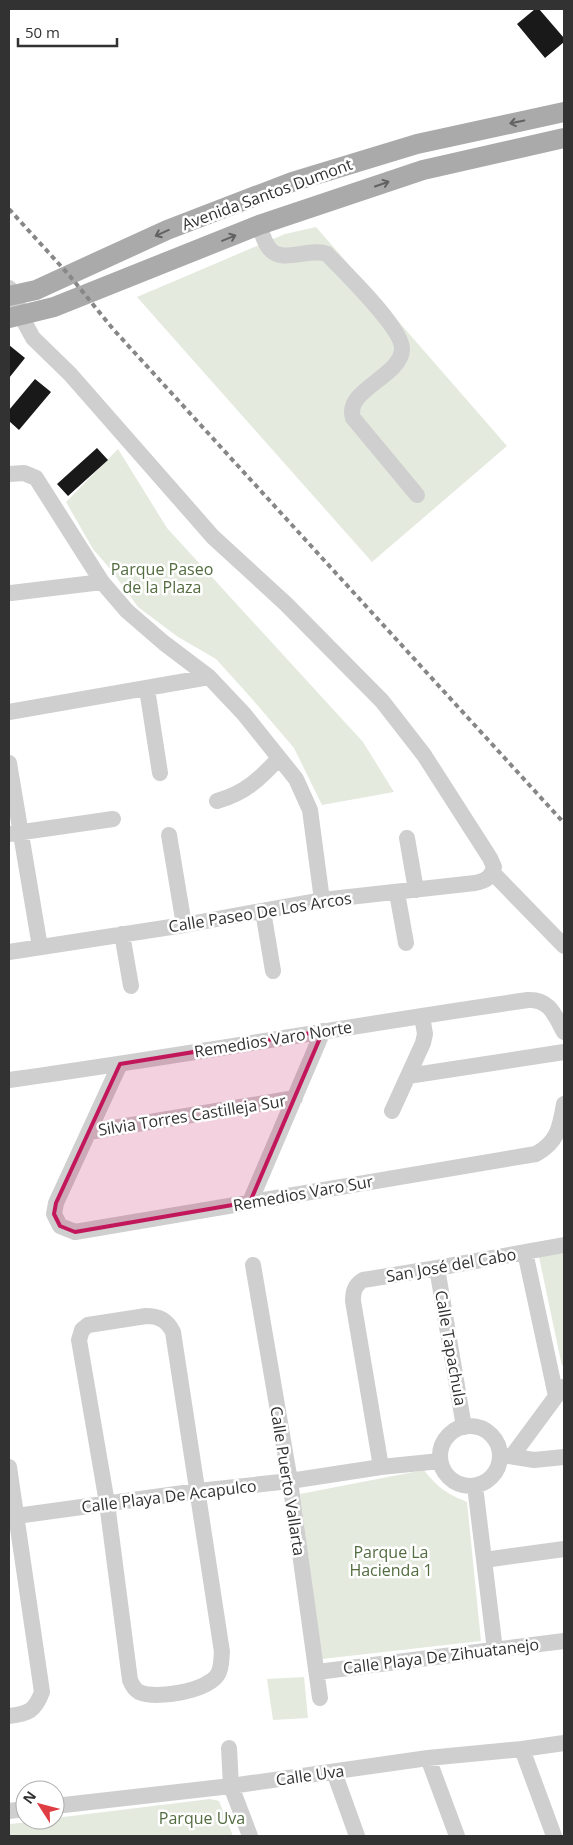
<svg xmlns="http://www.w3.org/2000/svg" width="573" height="1845" font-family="'Open Sans',sans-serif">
  <rect width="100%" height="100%" fill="#fff"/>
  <path fill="#e4eade" d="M316,227L507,446L372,562L137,297L285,234Z
    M118,449L167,528L363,742L394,792L322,805L294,748L253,700L216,659L178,637L138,607L111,570L93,549L66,502Z
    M564,1252V1363L562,1366L539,1257Z
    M424,1470C438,1488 446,1493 467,1502L481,1641L322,1659L300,1494Z
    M304,1677L308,1718L273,1720L267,1679Z
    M210,1799L219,1801L233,1836H9V1824L55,1820V1818Z"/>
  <path fill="#191919" d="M535,9H539L564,38V42L545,58L517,24Z
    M9,345L25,358L9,378Z
    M35,379L51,392L19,430L9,421V410Z
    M97,448L108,460L68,496L57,484Z"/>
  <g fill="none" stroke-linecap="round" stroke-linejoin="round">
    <path stroke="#cfcfcf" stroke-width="16" d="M259,225C262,233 264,242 269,248C282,265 309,247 327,254C343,271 404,329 402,350C400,377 344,390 353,418L417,495
      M9,288L15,295L21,316L33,338L70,374L213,537L286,604L382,701L424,755L490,858L494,867C491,878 485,881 475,883L322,900L184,925L9,952
      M9,474L24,473L36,478L102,582L127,611L164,643L209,677L244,714L296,779L310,810L322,900
      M11,593L102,582
      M147,689L160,773
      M9,712L209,677
      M9,763L40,947
      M217,801C245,793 260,779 279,758
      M9,834L113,819
      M169,835L184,925
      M407,838L416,890
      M492,872L564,946
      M397,893L406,943
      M263,911L273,971
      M122,934L131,986
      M120,1064L56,1203L54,1214L60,1226L75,1232L536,1154C558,1142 560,1127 564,1104
      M408,1076L564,1052
      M9,1080C182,1056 355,1025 528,1000C550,999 555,1016 564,1032
      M392,1111L423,1043L425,1034L422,1016
      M89,1132L295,1098
      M250,1202L323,1031
      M525,1252L556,1396
      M253,1265L290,1481L320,1698
      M437,1268L464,1427
      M146,1316C159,1316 167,1320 173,1332L222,1652C221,1659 222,1667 218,1674C208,1691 156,1700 139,1692C134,1689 132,1685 130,1680L107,1503L79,1340L82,1330L88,1325Z
      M440 1456a30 30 0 1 1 60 0a30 30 0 1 1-60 0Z
      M502,1455L534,1460L564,1457
      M512,1456L563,1387
      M9,1467L42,1692C35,1711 28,1714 9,1716
      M381,1467L353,1301C353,1291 355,1285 363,1280L437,1268L564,1245
      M475,1486L495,1650
      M9,1517L198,1491L290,1481L381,1467L440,1461
      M484,1560L564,1549
      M317,1672L564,1641
      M229,1748L231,1786L250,1836
      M522,1749L554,1836
      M428,1758L457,1836
      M334,1772L357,1836
      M55,1806L231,1786L428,1758L522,1749L564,1743
      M9,1811L25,1809"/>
    <path stroke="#aaa" stroke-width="20" d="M9,296L36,290L167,230L292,182L417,144L564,112
      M9,318L54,307L259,225L423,170L564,138"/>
    <path stroke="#878787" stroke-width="4" stroke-dasharray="5 4" stroke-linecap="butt" d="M9,209L69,275L113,329L564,823"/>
  </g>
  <defs><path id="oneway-shaft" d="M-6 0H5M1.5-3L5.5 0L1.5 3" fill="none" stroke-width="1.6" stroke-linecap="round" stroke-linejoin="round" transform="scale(1.25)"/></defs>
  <g stroke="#626262">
    <use href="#oneway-shaft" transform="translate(517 122) rotate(168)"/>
    <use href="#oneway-shaft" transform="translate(382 184) rotate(-19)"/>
    <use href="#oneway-shaft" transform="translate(162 233) rotate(156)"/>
    <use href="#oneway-shaft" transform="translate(229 238) rotate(-22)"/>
  </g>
  <path fill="#c2185b" fill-opacity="0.2" stroke="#c2185b" stroke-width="4" stroke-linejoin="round" d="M323,1031L250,1202L75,1232L60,1226L54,1214L56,1203L120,1064Z"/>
  <g text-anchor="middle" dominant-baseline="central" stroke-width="5" stroke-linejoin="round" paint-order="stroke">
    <g font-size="16" fill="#323232" stroke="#fff">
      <text transform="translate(267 194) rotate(-20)">Avenida Santos Dumont</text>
      <text transform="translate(260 912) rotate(-9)">Calle Paseo De Los Arcos</text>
      <text transform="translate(273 1039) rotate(-9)">Remedios Varo Norte</text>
      <text transform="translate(192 1115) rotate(-9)">Silvia Torres Castilleja Sur</text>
      <text transform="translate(303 1193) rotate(-10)">Remedios Varo Sur</text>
      <text transform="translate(451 1265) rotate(-10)">San José del Cabo</text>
      <text transform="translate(451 1348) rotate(80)">Calle Tapachula</text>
      <text transform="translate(288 1481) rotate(81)">Calle Puerto Vallarta</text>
      <text transform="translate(169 1496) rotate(-7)">Calle Playa De Acapulco</text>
      <text transform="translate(441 1656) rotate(-7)">Calle Playa De Zihuatanejo</text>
      <text transform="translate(310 1775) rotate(-8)">Calle Uva</text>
    </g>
    <g font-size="16" fill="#536c40" stroke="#fff">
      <text x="162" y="569">Parque Paseo<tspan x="162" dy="18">de la Plaza</tspan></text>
      <text x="391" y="1552">Parque La<tspan x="391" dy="18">Hacienda 1</tspan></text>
      <text x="202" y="1818">Parque Uva</text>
    </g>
  </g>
  <rect width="573" height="1845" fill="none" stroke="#323232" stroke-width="20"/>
  <g transform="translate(40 1805) rotate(306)"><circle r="24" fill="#ffffff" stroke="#adadad"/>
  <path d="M0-4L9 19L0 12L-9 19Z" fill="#de3e43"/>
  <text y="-8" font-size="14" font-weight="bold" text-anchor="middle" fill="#323232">N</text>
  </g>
  <path d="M18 38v8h99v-8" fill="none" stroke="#323232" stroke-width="2.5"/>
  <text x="25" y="38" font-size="15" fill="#323232" stroke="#ffffff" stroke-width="4" paint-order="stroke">50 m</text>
</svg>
